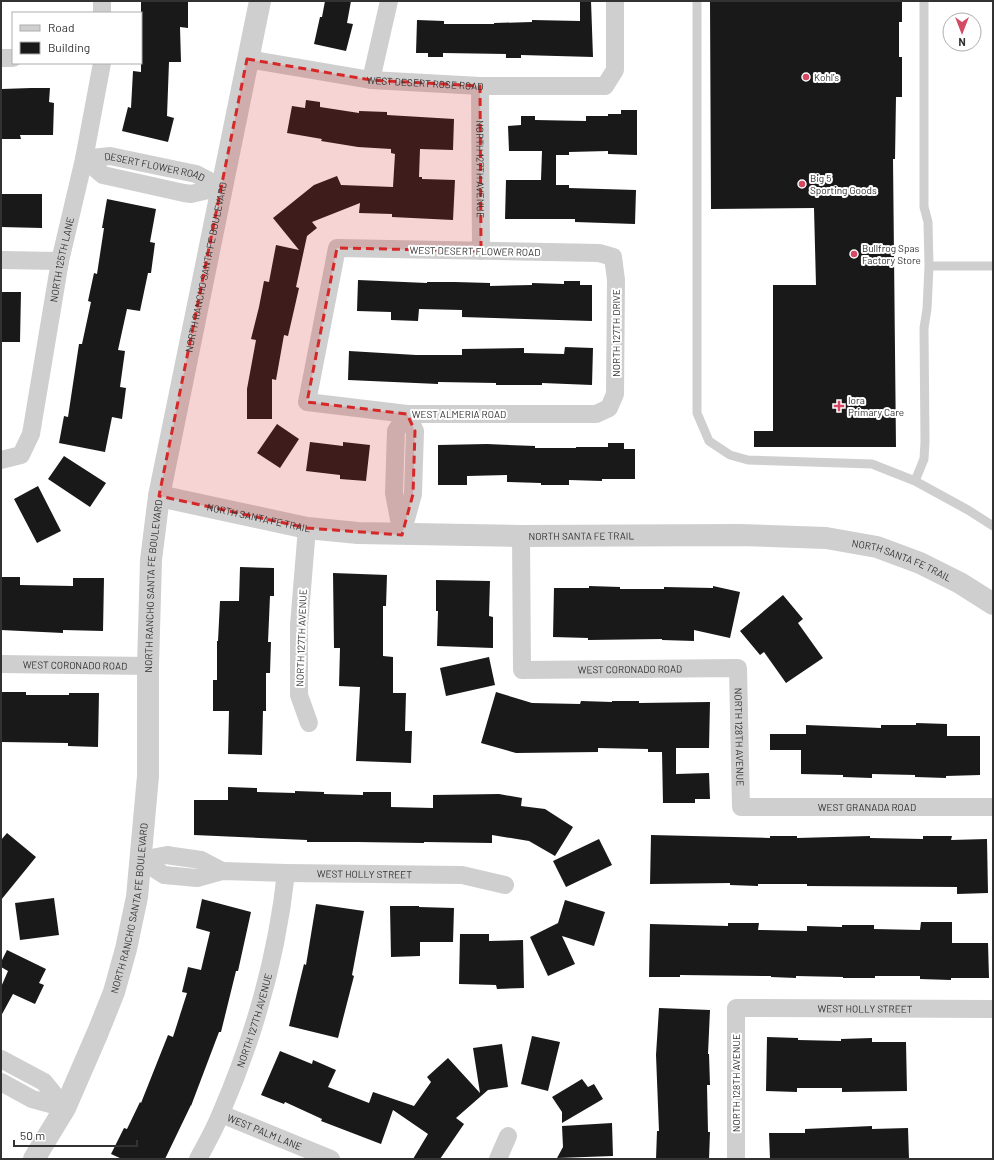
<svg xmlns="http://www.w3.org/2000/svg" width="994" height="1160" font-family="Barlow,sans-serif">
  <rect width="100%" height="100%" fill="#fff"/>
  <path fill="#191919" d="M141,1H188V28L180,27L181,62H169L167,116L174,118L168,142L122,131L128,107L131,108L133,71L141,72Z
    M325,1H351L347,23L353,24L346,51L314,44L320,17H322Z
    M580,1H591L593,57L521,55V58H506V54L443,53V57H428V53H416L417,20L444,21V24H494V23L532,22V20L580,21Z
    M710,1H902V22H899V57H902V97H896L895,159H893L896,447H754V431H773V285H816L814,208L711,209Z
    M31,88H50L49,102L54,103L53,135H20L21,139H1L2,89Z
    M306,100L320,102V107L359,113V111L387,112V115L454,119L453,150L420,149L419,177H422V179L455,180L453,220L392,217V214L359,213L360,203L312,222L317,228L307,236L296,287L299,288L294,310L288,336L284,335L276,380L272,379V419H247V389L256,340L251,339L259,307L264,281L269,282L276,245L299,250L273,218L314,185L337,176L341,185L393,187L395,154L391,153V149L358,147L321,141L322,139L287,133L292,106L305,108Z
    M621,110H637V155L608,154V151L569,152V155H556V185H569V188L636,190L635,224L575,222V219H505L506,180H541L542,151H509L508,126L521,125V116H535V120L586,121V116H608V114H621Z
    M1,194H42V228L1,227Z
    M107,199L156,209L150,242L155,243L151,273H148L140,311L127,309L118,350L125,351L120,387L126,388L122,419L112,417L105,452L59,443L64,416L68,417L79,344H82L91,302L88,301L94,273L97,274L104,228H102Z
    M358,280L427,283V282H455L490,283V286L532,285V283L564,284V281H580V285H592V321L462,317V310L419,309L418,321L391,320V312L357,311Z
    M1,292H21L20,342H1Z
    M565,347L593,348L592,385L542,383V385H496V383L438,382V384L348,380L349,351L416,355H462V349L524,348V353L564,354Z
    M277,424L299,439L280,468L257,453Z
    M310,442L343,446V442L370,445L366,481L340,479V475L306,471Z
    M608,443H624V449H635V479H602V481L569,480V485H541V483L507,482V475L467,476V485H438V445L487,444L535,446V448H576V447H608Z
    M64,456L106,483L90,507L48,479Z
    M38,486L61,531L37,543L14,499Z
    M240,567L274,568V596H270L268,642H271L270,673H266V711H263L262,755L228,754L229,711H213V680H217V641H218L220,601H239Z
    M333,573L387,575L386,606H383V656L393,657V693H406L405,731H412L411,763L356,761L360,687L339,686L340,648H334Z
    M1,577H20V585L73,586V578H104L103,631L63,630V633L1,630Z
    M436,580L490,581L489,616L493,617V648L437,646L438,611H436Z
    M589,586L620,587V589H664V587L713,588V586L740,592L730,638L694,630V641L662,640V639L588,640V638L553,637L554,588H589Z
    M783,595L803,619L798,623L823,658L786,683L764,652L760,655L740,631Z
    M489,657L495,685L446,696L440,668Z
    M1,692H26V695H69V693H99L98,747L68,746V743L1,742Z
    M496,692L532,703L580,704L581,701L612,702V701H639V703L710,702L709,748H676V774L709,773L710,799H695V803H663L662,752H648V749L598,748V752L516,753L481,743Z
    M916,723L947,724V736H980V775L946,776V778L915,777V775L872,774V778L843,777V775L801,774V750H770V734H806V725L881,728V725H916Z
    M228,787L257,788V792L295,793V791L324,792V794L363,795V792H391V807L433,808V795L499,794L522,798L521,806L545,809L573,827L555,856L529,841L492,835V843L424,842V843L357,842H307V840L194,835V800H228Z
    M7,833L36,857L1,900V840Z
    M651,835L770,838V836H797V838L870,836V838L923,839V836H952L951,840L987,839L988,893L957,894V887L807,886V884H758V886L730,885V883L650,884Z
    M599,839L612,865L566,887L553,861Z
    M54,898L59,935L20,940L15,903Z
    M202,899L251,912L238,971H236L221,1032H219L191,1106V1105L165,1159H122L111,1154L124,1128L127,1129L140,1102L141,1103L168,1035L173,1037L187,993L182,992L188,967L201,970L210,932L196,928Z
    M565,900L605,912L594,946L562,936L575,964L548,976L530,937L558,923Z
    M316,904L364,911L352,975L354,976L338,1038L289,1026L304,964L306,965Z
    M390,906H419V907L454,908L453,942H420V956L391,957Z
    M921,922H952V943H988L989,978H951V980L920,979V976H875V978H843V977L796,976V978L771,977V976L680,975V977H649L650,924L728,926V923H759L758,930L807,931V926L842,927V925H874V929L920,930Z
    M460,934H489V941L523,940L524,988L497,989L496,985L459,984Z
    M7,950L46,969L39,983L44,985L35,1004L13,994L1,1016V987L8,971L1,967V962Z
    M659,1008L710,1010L708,1054H709L710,1085H707L708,1132H710L709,1159H656L657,1131H659L656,1055Z
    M532,1036L560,1042L548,1091L521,1084Z
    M767,1037L798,1038V1040L841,1041V1039L872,1038V1042H906L907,1091L842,1092V1088H797V1092L766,1091Z
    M502,1044L508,1087L488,1090L456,1118L464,1124L440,1159H413L428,1134L393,1110L381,1144L321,1121L322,1119L285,1102L284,1104L261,1095L280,1051L312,1064L313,1060L336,1070L328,1087L369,1103L373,1092L414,1106L431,1082L427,1077L448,1058L480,1093L473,1048Z
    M582,1079L588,1087L594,1084L603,1099L562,1123V1112L552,1097Z
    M612,1123L613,1156L557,1158L563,1147L562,1126Z
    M872,1126V1129L908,1128L909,1159H770L769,1133H805V1129Z"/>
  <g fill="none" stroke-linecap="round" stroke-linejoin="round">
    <path stroke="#cfcfcf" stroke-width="9" d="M697,1V413L709,441L730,455L748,460L872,464L915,481L968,510L993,526
      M929,266H993
      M915,481L924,459L925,442L924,328L927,309L929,266L928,222L924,207V1"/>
    <g stroke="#cfcfcf" stroke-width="18">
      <path d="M102,1V13"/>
      <path d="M1,58H13"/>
      <path id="s1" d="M247,59L371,80L480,86H605L615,70V1"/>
      <path d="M371,80L389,1"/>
      <path id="s2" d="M480,86L481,251"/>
      <path d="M84,159L103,175L184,193L191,194L221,187"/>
      <path id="s3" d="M84,159L110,156L196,174L221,187"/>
      <path d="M337,248L599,253L613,257L616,280L615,394L609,408L596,414H407L307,402Z"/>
      <path d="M1,260L60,261"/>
      <path id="s4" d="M1,460L21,455L31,434L60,261L84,159L102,63"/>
      <path d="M307,528L299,625V695L309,723"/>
      <path d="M403,530L413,494L415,431L407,414"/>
      <path d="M402,535L394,493L396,431L407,414"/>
      <path id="s5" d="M521,536L522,670L738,668L741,807H993"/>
      <path id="s6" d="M1,664L148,666"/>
      <path id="s7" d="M141,860L164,875L197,878L222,871L286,873L462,875L505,885"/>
      <path d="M141,860L167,855L173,856L201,860L222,871"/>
      <path d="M1,1059L44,1082L65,1108"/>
      <path d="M1,1082L32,1099L65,1108"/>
      <path id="s8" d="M221,1114L331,1159"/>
      <path id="s9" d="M198,1159C206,1144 215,1129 221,1113C254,1037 277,956 286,873"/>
      <path d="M498,1159L508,1136"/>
      <path id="s10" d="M736,1159V1008L993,1009"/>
    </g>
    <g stroke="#cfcfcf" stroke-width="22">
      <path id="s11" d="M159,496L307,528L358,533L521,536L739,535L826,538L877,547L920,563L960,583L993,604"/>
      <path id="s12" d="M34,1159L65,1108L98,1032L114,992L126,949L137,897L148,776V666L151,560L159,496L260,1"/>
    </g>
  </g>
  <path fill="#d62828" fill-opacity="0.2" stroke="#d62828" stroke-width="3" stroke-dasharray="8 5" stroke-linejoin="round" d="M247,59L371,80L480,86L481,251L337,248L307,402L407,414L415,431L413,494L402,535L307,528L159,496Z"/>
  <g fill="#d44963" stroke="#fff" stroke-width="1.5">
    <circle cx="806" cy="77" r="4"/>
    <circle cx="802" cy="184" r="4"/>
    <circle cx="854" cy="254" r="4"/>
    <path d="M837 400h4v4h4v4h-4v4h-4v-4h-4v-4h4z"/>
  </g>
  <g text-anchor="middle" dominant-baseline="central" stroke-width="4" stroke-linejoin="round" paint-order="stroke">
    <g font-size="10" fill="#323232" stroke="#fff" text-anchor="start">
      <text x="814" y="77">Kohl's</text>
      <text x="810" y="178">Big 5<tspan x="810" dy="12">Sporting Goods</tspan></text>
      <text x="862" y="248">Bullfrog Spas<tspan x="862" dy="12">Factory Store</tspan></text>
      <text x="848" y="400">Iora<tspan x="848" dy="12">Primary Care</tspan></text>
    </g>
    <g font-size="10" fill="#323232" stroke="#fff">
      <text stroke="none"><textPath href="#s1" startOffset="180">WEST DESERT ROSE ROAD</textPath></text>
      <text stroke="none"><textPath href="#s3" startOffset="72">DESERT FLOWER ROAD</textPath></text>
      <text stroke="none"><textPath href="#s2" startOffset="83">NORTH 127TH AVENUE</textPath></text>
      <text transform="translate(475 251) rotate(1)">WEST DESERT FLOWER ROAD</text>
      <text stroke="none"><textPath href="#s4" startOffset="221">NORTH 125TH LANE</textPath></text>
      <text stroke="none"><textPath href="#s12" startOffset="919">NORTH RANCHO SANTA FE BOULEVARD</textPath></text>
      <text transform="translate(616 333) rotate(-90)">NORTH 127TH DRIVE</text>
      <text x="459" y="414">WEST ALMERIA ROAD</text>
      <text stroke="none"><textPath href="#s11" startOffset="102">NORTH SANTA FE TRAIL</textPath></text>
      <text stroke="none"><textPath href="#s11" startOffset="426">NORTH SANTA FE TRAIL</textPath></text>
      <text stroke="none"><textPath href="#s11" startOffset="750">NORTH SANTA FE TRAIL</textPath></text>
      <text stroke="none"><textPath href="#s12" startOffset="595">NORTH RANCHO SANTA FE BOULEVARD</textPath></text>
      <text transform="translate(301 638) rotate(-88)">NORTH 127TH AVENUE</text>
      <text stroke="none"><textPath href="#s6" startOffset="74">WEST CORONADO ROAD</textPath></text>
      <text stroke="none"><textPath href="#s5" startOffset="242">WEST CORONADO ROAD</textPath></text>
      <text stroke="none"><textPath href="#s5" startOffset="419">NORTH 128TH AVENUE</textPath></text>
      <text stroke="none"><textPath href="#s5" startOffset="615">WEST GRANADA ROAD</textPath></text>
      <text stroke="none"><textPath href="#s7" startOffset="229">WEST HOLLY STREET</textPath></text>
      <text stroke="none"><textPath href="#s12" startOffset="271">NORTH RANCHO SANTA FE BOULEVARD</textPath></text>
      <text stroke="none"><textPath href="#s10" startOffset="280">WEST HOLLY STREET</textPath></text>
      <text stroke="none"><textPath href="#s9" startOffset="150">NORTH 127TH AVENUE</textPath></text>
      <text transform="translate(736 1083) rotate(-90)">NORTH 128TH AVENUE</text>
      <text stroke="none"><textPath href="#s8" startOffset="47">WEST PALM LANE</textPath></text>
    </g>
  </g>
  <rect width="994" height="1160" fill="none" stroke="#323232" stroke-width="4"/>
  <rect x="12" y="12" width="130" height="52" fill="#ffffff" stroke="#adadad"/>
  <rect x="20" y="25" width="20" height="6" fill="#cfcfcf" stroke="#adadad"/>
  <text x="48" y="32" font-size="12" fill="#323232">Road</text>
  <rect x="20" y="42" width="20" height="12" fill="#191919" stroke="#adadad"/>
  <text x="48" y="52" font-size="12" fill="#323232">Building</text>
  <g transform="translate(962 32) rotate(180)"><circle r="19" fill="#ffffff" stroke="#adadad"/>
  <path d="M0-3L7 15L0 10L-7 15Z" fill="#d44963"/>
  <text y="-6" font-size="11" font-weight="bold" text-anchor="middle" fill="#323232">N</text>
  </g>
  <path d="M14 1140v6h123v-6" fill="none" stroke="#323232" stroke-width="2"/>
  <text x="20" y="1140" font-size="12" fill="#323232" stroke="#ffffff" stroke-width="3" paint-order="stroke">50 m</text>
</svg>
